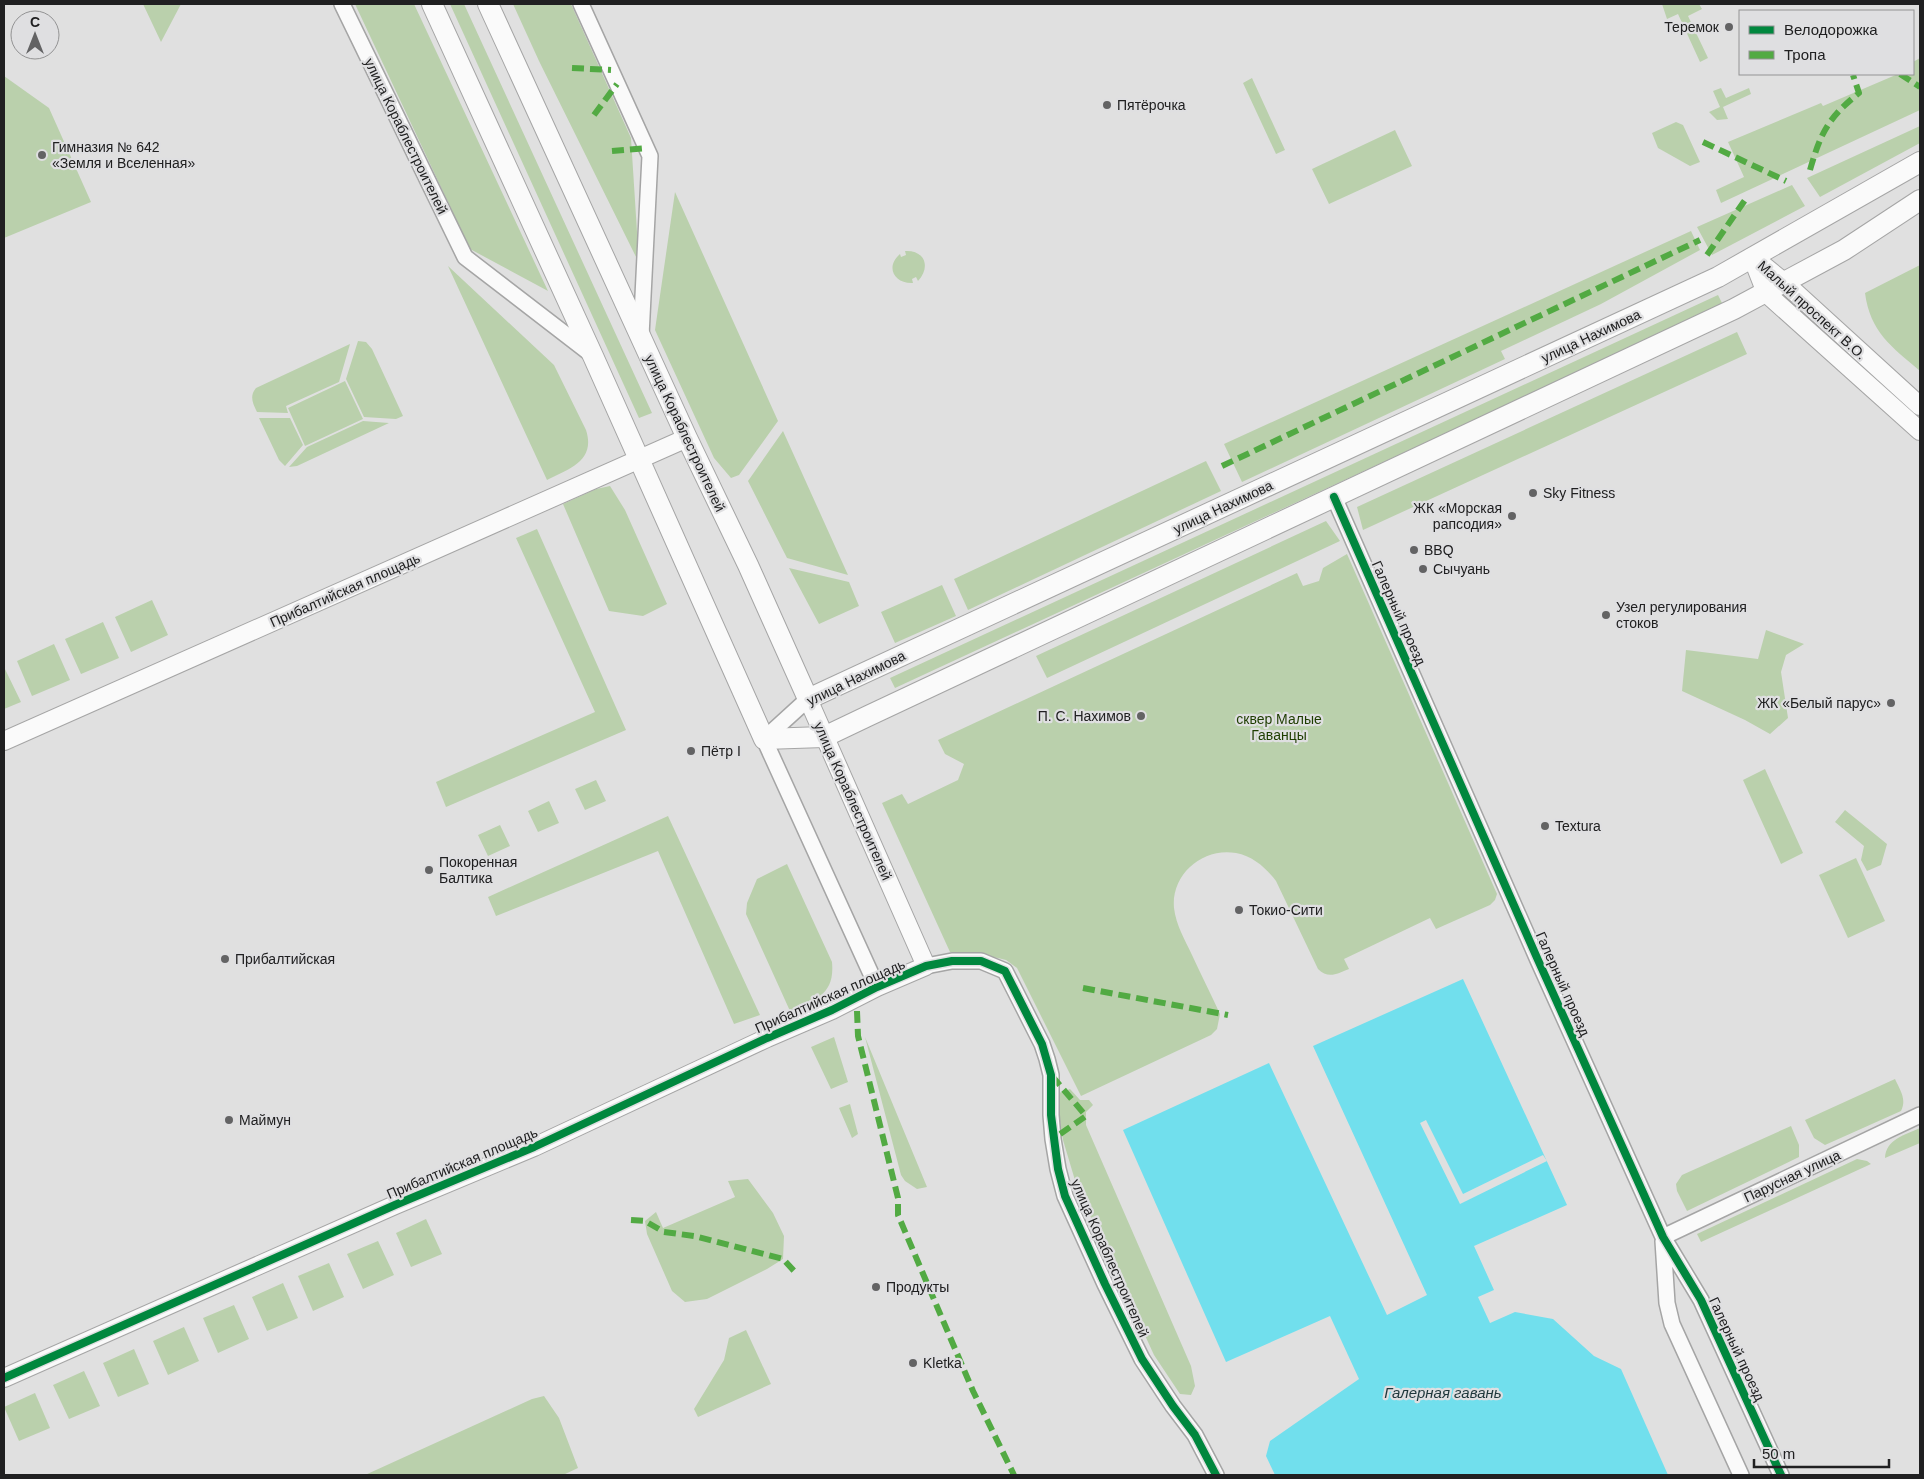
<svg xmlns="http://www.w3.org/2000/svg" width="1924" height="1479" font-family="Arial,sans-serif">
  <rect width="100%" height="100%" fill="#e0e0e0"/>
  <path fill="#bad0ac" d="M143,4H181L161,42Z
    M355,4H414L548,291L470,249Z
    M450,4H464L652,413L639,418Z
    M513,4H571L631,138L639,263L539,61Z
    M1662,4H1699L1702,9L1688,16L1708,58L1700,62L1678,14L1667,19Z
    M1920,58V110L1721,203L1716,190L1744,177L1728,142L1821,103L1823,106L1898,74H1913V62Z
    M4,76L49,108L91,202L4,238Z
    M1252,78L1285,150L1276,154L1243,83Z
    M1721,88L1726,98L1749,88L1751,94L1723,107L1728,119L1717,120L1709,112L1720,107L1713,91Z
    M1676,122L1683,125L1700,162L1690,166L1658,148L1652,133Z
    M1920,126V143L1820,197L1807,178Z
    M1395,130L1412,166L1329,204L1312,169Z
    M1792,185L1805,206L1712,255L1697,227Z
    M675,192L778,421L739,475L731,478L714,458L655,330Z
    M1691,231L1700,250L1601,304L1501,351L1505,359L1242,482L1224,444Z
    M905,251C925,250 931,267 918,281L916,277L912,279L913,283C894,284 885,267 900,254L901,257L906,255Z
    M1920,265V371C1892,347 1870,332 1865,293Z
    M448,266L554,365L586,430C596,461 569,469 547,480Z
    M1718,295L1723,305L895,688L890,678Z
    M1737,332L1747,354L1363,530L1357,507Z
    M358,341L366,342L372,349L403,416L396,419L364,417L346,379Z
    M350,344L339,382L286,406L288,413L257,412C253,404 249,396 256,388Z
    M345,381L363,419L305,446L288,408Z
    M259,418H290L303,445L285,466L279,460Z
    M363,421L389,423L297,466L289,467L307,447Z
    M783,431L848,575L787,558L748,481Z
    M1206,461L1221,491L968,610L954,579Z
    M610,486L625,510L667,604L643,616L609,611L563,504L596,489Z
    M1326,521L1340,541L1047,678L1036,656Z
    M537,529L626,730L446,807L436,782L595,712L516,538Z
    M1347,554L1497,894L1495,900L1490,905L1436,929L1430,918L1344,959L1349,969C1337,974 1328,979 1318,969L1276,881C1266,868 1253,856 1236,853C1203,847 1171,874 1174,908C1176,925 1185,940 1192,955C1201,975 1211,994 1220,1014L1217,1029L1211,1035L1081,1096L1017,968L1006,960L998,958L950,952L882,803L902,794L908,804L958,780L964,764L945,754L938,740L1297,573L1303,586L1319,581L1323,568Z
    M789,568L849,582L859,606L819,624Z
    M942,585L956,616L895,643L881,612Z
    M152,600L168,635L131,652L115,617Z
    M103,622L119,658L81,674L65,639Z
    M1766,630L1804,644L1786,655L1781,672L1788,718L1770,734L1745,720L1682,691L1686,650L1758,659Z
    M54,644L70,680L32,696L17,661Z
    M4,667L21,702L4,709Z
    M1765,769L1803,853L1781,864L1743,780Z
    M596,780L606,801L585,810L575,789Z
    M549,801L559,823L538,832L528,811Z
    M1845,810L1887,844L1881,865L1867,871L1861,860L1864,846L1835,822Z
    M668,816L760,1015L734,1024L658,851L496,916L488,897Z
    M500,825L510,846L488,856L478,835Z
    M1856,858L1885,921L1848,938L1819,875Z
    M787,864L832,962C835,995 816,999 790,1011L746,914L747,903L757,879Z
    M834,1037L848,1082L831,1089L811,1047Z
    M865,1037L927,1187L917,1189L905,1181L901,1175Z
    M1895,1079C1900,1090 1907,1099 1901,1111L1825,1145L1814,1138L1805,1120Z
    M1070,1089L1080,1100H1089L1093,1105L1086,1112V1125L1191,1366L1195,1386L1191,1395L1180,1394L1154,1355L1077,1187L1063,1140L1057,1102L1059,1093Z
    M850,1104L858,1134L852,1138L839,1108Z
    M1791,1126L1799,1145V1157L1687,1211L1677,1191L1676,1184L1682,1175Z
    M1920,1128V1143L1885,1158C1886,1139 1905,1135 1920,1128Z
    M1857,1159L1867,1161L1871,1164L1701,1242L1697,1234Z
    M748,1179L773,1213L784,1236L783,1259L767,1269L707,1299L685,1302L672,1291L647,1234L645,1221L656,1212L663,1228L735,1197L728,1181Z
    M426,1219L442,1254L411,1267L396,1233Z
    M378,1241L394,1275L363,1289L347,1254Z
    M329,1263L344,1297L313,1311L298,1276Z
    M283,1283L298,1318L267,1331L252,1297Z
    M234,1305L249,1339L218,1353L203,1318Z
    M184,1327L199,1361L168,1375L153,1341Z
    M746,1330L771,1384L698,1417L694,1409L724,1360L729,1338Z
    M134,1349L149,1384L118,1397L103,1363Z
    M84,1371L100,1406L69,1419L53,1385Z
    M35,1393L50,1428L19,1441L4,1407Z
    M544,1396L559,1418L578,1468L563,1475H365L532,1399Z"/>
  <path fill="#71dfed" d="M1463,979L1567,1205L1474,1246L1494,1290L1478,1297L1490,1323L1515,1312L1553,1319L1594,1356L1621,1369L1668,1475H1275L1266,1456L1270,1441L1359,1379L1330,1316L1226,1362L1123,1130L1269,1063L1387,1315L1427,1295L1313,1046Z"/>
  <path fill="#e0e0e0" d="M1426,1120L1463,1194L1543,1155L1547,1161L1460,1204L1420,1123Z"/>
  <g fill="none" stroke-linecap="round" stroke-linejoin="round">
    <defs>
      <path id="minor" d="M342,4L465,257L591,354
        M581,4L650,156L641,336
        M1334,497L1538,960L1663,1237L1701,1300L1781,1475
        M808,699L764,739L877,987
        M926,966L952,961H981L1005,971L1042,1044L1047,1059L1051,1075V1115L1053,1139L1058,1169L1065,1196L1105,1284L1142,1359L1173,1406L1195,1435L1216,1475
        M1663,1237L1920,1115
        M1663,1241L1667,1303L1672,1324L1741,1475"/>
      <path id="tertiary" d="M1752,257L1766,293L1920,431
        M1753,257L1785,283L1920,406
        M4,741L687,438
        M4,1378L395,1205L534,1147L767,1038L832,1010L877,987L926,966L808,699"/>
      <path id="secondary" d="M432,4L593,356L764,739L824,737L868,716L1734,309L1844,250L1920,200
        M488,4L687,438L748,565L808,699L1718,277L1920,162"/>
    </defs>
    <use href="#minor" stroke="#a5a5a5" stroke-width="18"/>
    <use href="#tertiary" stroke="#a5a5a5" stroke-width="20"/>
    <use href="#secondary" stroke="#a5a5a5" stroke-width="22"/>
    <use href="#minor" stroke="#fafafa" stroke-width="15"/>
    <use href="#tertiary" stroke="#fafafa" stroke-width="18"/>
    <use href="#secondary" stroke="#fafafa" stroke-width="20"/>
    <path stroke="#52aa43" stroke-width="6" stroke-dasharray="12 6" stroke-linecap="butt" d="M572,68L611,70
      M1900,74L1920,87
      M594,115L617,84
      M1703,142L1786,181
      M612,151L647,148
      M1810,170C1821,132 1828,118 1859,93L1853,75
      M1707,255L1745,200
      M1222,466L1700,240
      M1083,988L1228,1015
      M857,1011L858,1036L898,1198V1215L973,1391L1014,1475
      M1052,1076L1086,1116L1053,1139
      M631,1220L645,1221L664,1232L694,1236L783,1259L795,1272"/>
    <defs>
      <path id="cycleway" d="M1334,497L1538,960L1663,1237L1701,1300L1781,1475
        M4,1378L395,1205L534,1147L767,1038L832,1010L877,987L926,966L952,961H981L1005,971L1042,1044L1051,1075V1115L1058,1169L1065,1196L1105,1284L1142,1359L1173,1406L1195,1435L1216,1475"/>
    </defs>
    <use href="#cycleway" stroke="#dfdfe1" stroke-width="11"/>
    <use href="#cycleway" stroke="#00873e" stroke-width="8"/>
  </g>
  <g fill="#636364" stroke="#dfdfe1" stroke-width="2">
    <circle cx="1729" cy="27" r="5"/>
    <circle cx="1107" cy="105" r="5"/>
    <circle cx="42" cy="155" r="5"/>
    <circle cx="1533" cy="493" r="5"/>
    <circle cx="1512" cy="516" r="5"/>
    <circle cx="1414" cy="550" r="5"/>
    <circle cx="1423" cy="569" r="5"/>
    <circle cx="1606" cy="615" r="5"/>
    <circle cx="1891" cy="703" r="5"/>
    <circle cx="1141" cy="716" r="5"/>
    <circle cx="691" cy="751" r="5"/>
    <circle cx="1545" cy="826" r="5"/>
    <circle cx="429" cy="870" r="5"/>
    <circle cx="1239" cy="910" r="5"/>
    <circle cx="225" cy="959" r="5"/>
    <circle cx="229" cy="1120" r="5"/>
    <circle cx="876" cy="1287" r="5"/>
    <circle cx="913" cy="1363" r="5"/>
  </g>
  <g text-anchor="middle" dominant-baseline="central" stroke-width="4.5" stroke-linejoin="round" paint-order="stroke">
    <g font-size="14" fill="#202021" stroke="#dfdfe1" text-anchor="start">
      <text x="1719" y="27" text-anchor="end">Теремок</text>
      <text x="1117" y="105">Пятёрочка</text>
      <text x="52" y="147">Гимназия № 642<tspan x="52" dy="16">«Земля и Вселенная»</tspan></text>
      <text x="1543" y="493">Sky Fitness</text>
      <text x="1502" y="508" text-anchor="end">ЖК «Морская<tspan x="1502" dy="16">рапсодия»</tspan></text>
      <text x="1424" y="550">BBQ</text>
      <text x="1433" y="569">Сычуань</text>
      <text x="1616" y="607">Узел регулирования<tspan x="1616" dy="16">стоков</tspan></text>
      <text x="1881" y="703" text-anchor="end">ЖК «Белый парус»</text>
      <text x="1131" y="716" text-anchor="end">П. С. Нахимов</text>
      <text x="701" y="751">Пётр I</text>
      <text x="1555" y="826">Textura</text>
      <text x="439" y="862">Покоренная<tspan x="439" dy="16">Балтика</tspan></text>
      <text x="1249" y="910">Токио-Сити</text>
      <text x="235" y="959">Прибалтийская</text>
      <text x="239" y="1120">Маймун</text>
      <text x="886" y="1287">Продукты</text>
      <text x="923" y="1363">Kletka</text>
    </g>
    <g font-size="14" fill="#202021" stroke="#dfdfe1">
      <text transform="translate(406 136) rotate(64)">улица Кораблестроителей</text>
      <text transform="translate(1812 310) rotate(42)">Малый проспект В.О.</text>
      <text transform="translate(1591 336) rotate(-25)">улица Нахимова</text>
      <text transform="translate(685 433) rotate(65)">улица Кораблестроителей</text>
      <text transform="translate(1223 507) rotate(-25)">улица Нахимова</text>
      <text transform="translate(345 590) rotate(-24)">Прибалтийская площадь</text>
      <text transform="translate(1399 613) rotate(66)">Галерный проезд</text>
      <text transform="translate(856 678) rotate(-26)">улица Нахимова</text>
      <text transform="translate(853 801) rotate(66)">улица Кораблестроителей</text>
      <text transform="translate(1563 984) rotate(66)">Галерный проезд</text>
      <text transform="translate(830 996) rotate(-24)">Прибалтийская площадь</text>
      <text transform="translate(462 1163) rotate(-23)">Прибалтийская площадь</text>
      <text transform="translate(1792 1176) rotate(-25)">Парусная улица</text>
      <text transform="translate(1110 1258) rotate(66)">улица Кораблестроителей</text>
      <text transform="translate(1737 1349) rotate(65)">Галерный проезд</text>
    </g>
    <g font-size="14" fill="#1e3d00" stroke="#dfdfe1">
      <text x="1279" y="719">сквер Малые<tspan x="1279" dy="16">Гаванцы</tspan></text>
    </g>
    <g font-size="15" font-style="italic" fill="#1e373b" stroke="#dfdfe1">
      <text x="1443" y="1392">Галерная гавань</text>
    </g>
  </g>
  <rect width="1924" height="1479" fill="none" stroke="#202021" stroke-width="10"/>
  <rect x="1739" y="10" width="175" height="65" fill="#dfdfe1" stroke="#939394"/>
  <rect x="1749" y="26" width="25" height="8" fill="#00873e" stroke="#939394"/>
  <text x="1784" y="35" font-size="15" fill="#202021">Велодорожка</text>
  <rect x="1749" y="51" width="25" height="8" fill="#52aa43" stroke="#939394"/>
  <text x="1784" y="60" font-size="15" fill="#202021">Тропа</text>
  <g transform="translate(35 35)"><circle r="24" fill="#dfdfe1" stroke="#939394"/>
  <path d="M0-4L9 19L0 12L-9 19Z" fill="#636364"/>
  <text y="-8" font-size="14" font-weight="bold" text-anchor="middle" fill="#202021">С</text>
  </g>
  <path d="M1754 1459v8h135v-8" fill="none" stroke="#202021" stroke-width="2.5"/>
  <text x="1762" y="1459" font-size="15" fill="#202021" stroke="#dfdfe1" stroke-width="4" paint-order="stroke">50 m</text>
</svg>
